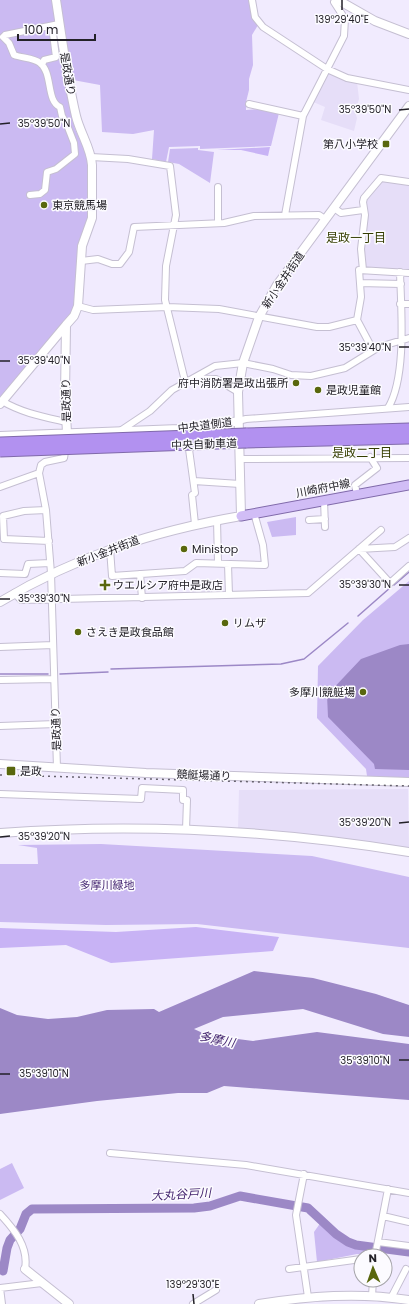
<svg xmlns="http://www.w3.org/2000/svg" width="409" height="1304" font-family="Poppins,'Noto Sans JP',sans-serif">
  <rect width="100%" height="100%" fill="#f1ebfe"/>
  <path fill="#e6def8" d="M326,69L357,82L359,99L355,112L357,118L354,131L321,120L325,107L311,101Z
    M382,180L409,184V271L367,269L364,265V205L366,199Z
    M408,789L409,849L350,839L238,829L239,790Z"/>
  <path fill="#cbbaf2" d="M0,0H53L75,129L89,159V213L76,301L71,314L0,402Z
    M60,0H249L253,18L258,25L252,35L253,65L249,79V90L246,102V110L261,109L279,113L271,146L200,149V146L169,147L166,162L152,159L154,130L133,134L102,132L100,85L73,80L63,31Z
    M198,148V150L214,152L210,183L179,164L168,162L170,149Z
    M296,517V535L272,537L267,522Z
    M409,581V778L367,776L366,769L317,718L318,666L363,620Z
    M101,844L312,856L409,877V948L197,924L106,925L0,922V864H38L37,848L18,845Z
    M12,1163L24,1188L0,1200V1169Z
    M321,1222C336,1239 351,1246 373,1249V1256L357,1254L317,1262L314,1232Z"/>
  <path fill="#c8b3f5" d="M270,147L268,156L241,150H217Z
    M196,927L279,937L273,951L111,963L66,945L0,948V928L116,932Z"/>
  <path fill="#9c88c6" d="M409,644V770L375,769L374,764L328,717L327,695L361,659L400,645Z
    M254,971L313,978L376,994L409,1005V1037L383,1034L303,1009L223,1017L194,1029L207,1035L253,1041L317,1032L409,1044V1100L224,1086L207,1093H178L97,1101L0,1114V1008L17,1015L48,1019L77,1017L107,1010L154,1009L159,1012Z"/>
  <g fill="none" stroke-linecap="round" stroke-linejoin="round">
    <path stroke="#9c88c6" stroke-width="1.5" d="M394,585L409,572
      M358,616L391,587
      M111,669L281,664L304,659L348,623
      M0,674H48
      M60,674L108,672"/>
    <path stroke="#9c88c6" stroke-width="9" d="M3,1271L7,1248L10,1240L20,1229L26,1214L32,1209L194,1208L210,1206L240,1196L308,1208L336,1234L348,1242L356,1245L409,1252"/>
    <defs>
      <path id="street" d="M252,0L255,17L263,27L327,69L347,78L409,90
        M42,65L44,60L56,57L52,26
        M249,104L303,116
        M91,157L128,159L170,166L176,215L166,266L165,300L185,381
        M218,187V223
        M30,195L40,194L45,190L47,172L56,169L75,154L74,143L67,125L62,116L60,107C46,101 53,73 40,63C34,58 22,58 14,55L9,43L3,37L5,35L59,24
        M334,208L341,213L363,210
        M285,215L303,116L344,36L345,19L334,2L336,0
        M81,261L98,259L112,264H120L129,252L134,227L224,223L254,216L319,215L325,219
        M363,270L361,249L365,215L363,202L364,198L381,178L409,182
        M360,283L401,284
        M400,304H409
        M78,306L93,310L167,307L219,309L317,327H329L357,320
        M373,350L357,320L361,297L359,270L409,273
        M194,378L216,379L238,392
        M2,401C22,413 44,417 66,422
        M388,408C407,377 401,308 400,272
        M238,421L246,419L409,407
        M120,431L150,411L172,390L215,366L243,363L273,369L291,375L311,376L345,368L379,347L409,338
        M188,442L195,493L192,495L195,524
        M239,459L409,458
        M194,481L240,484
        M0,487L39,473
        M357,494L355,485L377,468L370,457
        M324,500L325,527
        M46,510L24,511L3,516L4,539L49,541
        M217,520L218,563
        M309,520L325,519
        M110,549L112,576L185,571L196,563L265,565L263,545L254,513
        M359,549L390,583L409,566
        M359,549L395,547L409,538
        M228,564L229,595
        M0,573L25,574L28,564L50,563
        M140,574L142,598
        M14,593L21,600L308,593L381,530
        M0,647L53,645
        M0,680L54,679
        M0,726L56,724
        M57,768L51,573L46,510L39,473L41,465L45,462L64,458L66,446
        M0,794L141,799L142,788L183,790V800H187L186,830
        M110,1153L246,1165L409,1193
        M304,1174L296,1215L308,1297
        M0,1214C14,1229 29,1247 25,1269
        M383,1216L409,1222
        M378,1242L409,1246
        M375,1256L388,1189
        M289,1269L361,1259
        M0,1288L42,1283
        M0,1288L2,1304
        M372,1296L373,1280
        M391,1298L406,1269
        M193,1304L216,1290"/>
      <path id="secondary" d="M56,0C62,39 67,78 76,116C80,133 91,148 92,165V218L82,246L78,306L74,316L66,325L65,395L67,433
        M338,0L375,21L409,34
        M0,404L66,325
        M0,436L179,429L210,427L238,421
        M0,602C76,556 154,531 241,516L238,392L243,363L259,317L277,285L409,106
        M0,764L146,773L409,782
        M0,833C136,823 274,830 409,852
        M25,1269L69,1304
        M259,1304C309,1296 358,1292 409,1300"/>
      <path id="primary" d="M241,516L409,485"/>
      <path id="highway" d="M246,434L409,429
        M246,442L409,438"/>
    </defs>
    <use href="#street" stroke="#c5bfd2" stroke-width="8"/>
    <use href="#secondary" stroke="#c5bfd2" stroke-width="10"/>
    <use href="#primary" stroke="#806aaa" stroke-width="11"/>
    <use href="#highway" stroke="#806aaa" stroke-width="13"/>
    <use href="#street" stroke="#fff" stroke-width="6"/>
    <use href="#secondary" stroke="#fff" stroke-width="8"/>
    <use href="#primary" stroke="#d1bdf6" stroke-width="9"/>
    <use href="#highway" stroke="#b291f0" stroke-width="11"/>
    <path stroke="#66626d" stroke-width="1.5" stroke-dasharray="2 4" stroke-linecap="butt" d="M0,775L409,786"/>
    <defs>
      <path id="highway-bridge" d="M0,443L246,434
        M0,451L246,442"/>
    </defs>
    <use href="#highway-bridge" stroke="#806aaa" stroke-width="13" stroke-linecap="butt"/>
    <use href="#highway-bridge" stroke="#b291f0" stroke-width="11"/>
  </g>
  <path fill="none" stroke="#232128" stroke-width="1.5" d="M342,0V10M399,110L409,109M0,124L10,123M399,347H409M0,361H10M399,585H409M0,599H10M399,823L409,822M0,837L10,836M399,1060H409M0,1074H10M193,1294L194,1304"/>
  <g fill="#59670d" stroke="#fcfbff" stroke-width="1.5">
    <rect x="382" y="140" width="8" height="8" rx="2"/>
    <circle cx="44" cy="205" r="4"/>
    <circle cx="296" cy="383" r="4"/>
    <circle cx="318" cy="390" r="4"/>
    <circle cx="184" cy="549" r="4"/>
    <path d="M103 579h4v4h4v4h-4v4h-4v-4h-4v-4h4z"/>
    <circle cx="225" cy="623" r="4"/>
    <circle cx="78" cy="632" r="4"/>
    <circle cx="363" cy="692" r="4"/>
    <rect x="6" y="766" width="10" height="10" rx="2"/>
  </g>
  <g text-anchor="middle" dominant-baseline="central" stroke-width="3" stroke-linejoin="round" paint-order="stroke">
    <g font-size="11" fill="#232128" stroke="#fcfbff">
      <text transform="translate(68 74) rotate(80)">是政通り</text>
      <text transform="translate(283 280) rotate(-56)">新小金井街道</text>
      <text transform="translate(66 400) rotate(-91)">是政通り</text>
      <text transform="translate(205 425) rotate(-7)">中央道側道</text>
      <text transform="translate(204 444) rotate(-2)">中央自動車道</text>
      <text transform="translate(323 488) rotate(-11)">川崎府中線</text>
      <text transform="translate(108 551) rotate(-21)">新小金井街道</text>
      <text transform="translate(56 729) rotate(-92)">是政通り</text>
      <text transform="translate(204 775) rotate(2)">競艇場通り</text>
    </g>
    <g font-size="11" fill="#232128" stroke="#fcfbff" text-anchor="start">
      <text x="378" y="144" text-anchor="end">第八小学校</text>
      <text x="52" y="205">東京競馬場</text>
      <text x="288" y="383" text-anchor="end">府中消防署是政出張所</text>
      <text x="326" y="390">是政児童館</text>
      <text x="192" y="549">Ministop</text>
      <text x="113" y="585">ウエルシア府中是政店</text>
      <text x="233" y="623">リムザ</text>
      <text x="86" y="632">さえき是政食品館</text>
      <text x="355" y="692" text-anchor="end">多摩川競艇場</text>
      <text x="20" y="771">是政</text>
    </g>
    <g font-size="11" fill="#452772" stroke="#fcfbff">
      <text x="107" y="885">多摩川緑地</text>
    </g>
    <g font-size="12" fill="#343d00" stroke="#fcfbff">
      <text x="356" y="237">是政一丁目</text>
      <text x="362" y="452">是政二丁目</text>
    </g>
    <g font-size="12" font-style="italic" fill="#42236e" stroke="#fcfbff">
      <text transform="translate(217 1039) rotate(12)">多摩川</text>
      <text transform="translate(181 1194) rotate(-3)">大丸谷戸川</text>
    </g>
  </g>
  <g font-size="10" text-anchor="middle" fill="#232128" stroke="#fcfbff" stroke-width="3" stroke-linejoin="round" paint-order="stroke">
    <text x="342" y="23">139°29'40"E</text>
    <text x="365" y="113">35°39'50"N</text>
    <text x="44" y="127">35°39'50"N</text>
    <text x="365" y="351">35°39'40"N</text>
    <text x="44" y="364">35°39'40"N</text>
    <text x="365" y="588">35°39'30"N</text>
    <text x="44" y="602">35°39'30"N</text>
    <text x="365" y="826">35°39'20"N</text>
    <text x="44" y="840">35°39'20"N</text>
    <text x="365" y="1064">35°39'10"N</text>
    <text x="44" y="1077">35°39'10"N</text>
    <text x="193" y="1288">139°29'30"E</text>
  </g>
  <g transform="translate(373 1268) rotate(358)"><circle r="19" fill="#fcfbff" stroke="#a5a4a9"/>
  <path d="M0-3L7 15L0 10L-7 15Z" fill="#59670d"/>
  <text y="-6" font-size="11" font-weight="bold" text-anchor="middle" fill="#232128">N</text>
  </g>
  <path d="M18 34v6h77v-6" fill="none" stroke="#232128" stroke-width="2"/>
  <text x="24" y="34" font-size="12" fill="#232128" stroke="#fcfbff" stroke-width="3" paint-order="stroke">100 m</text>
</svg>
